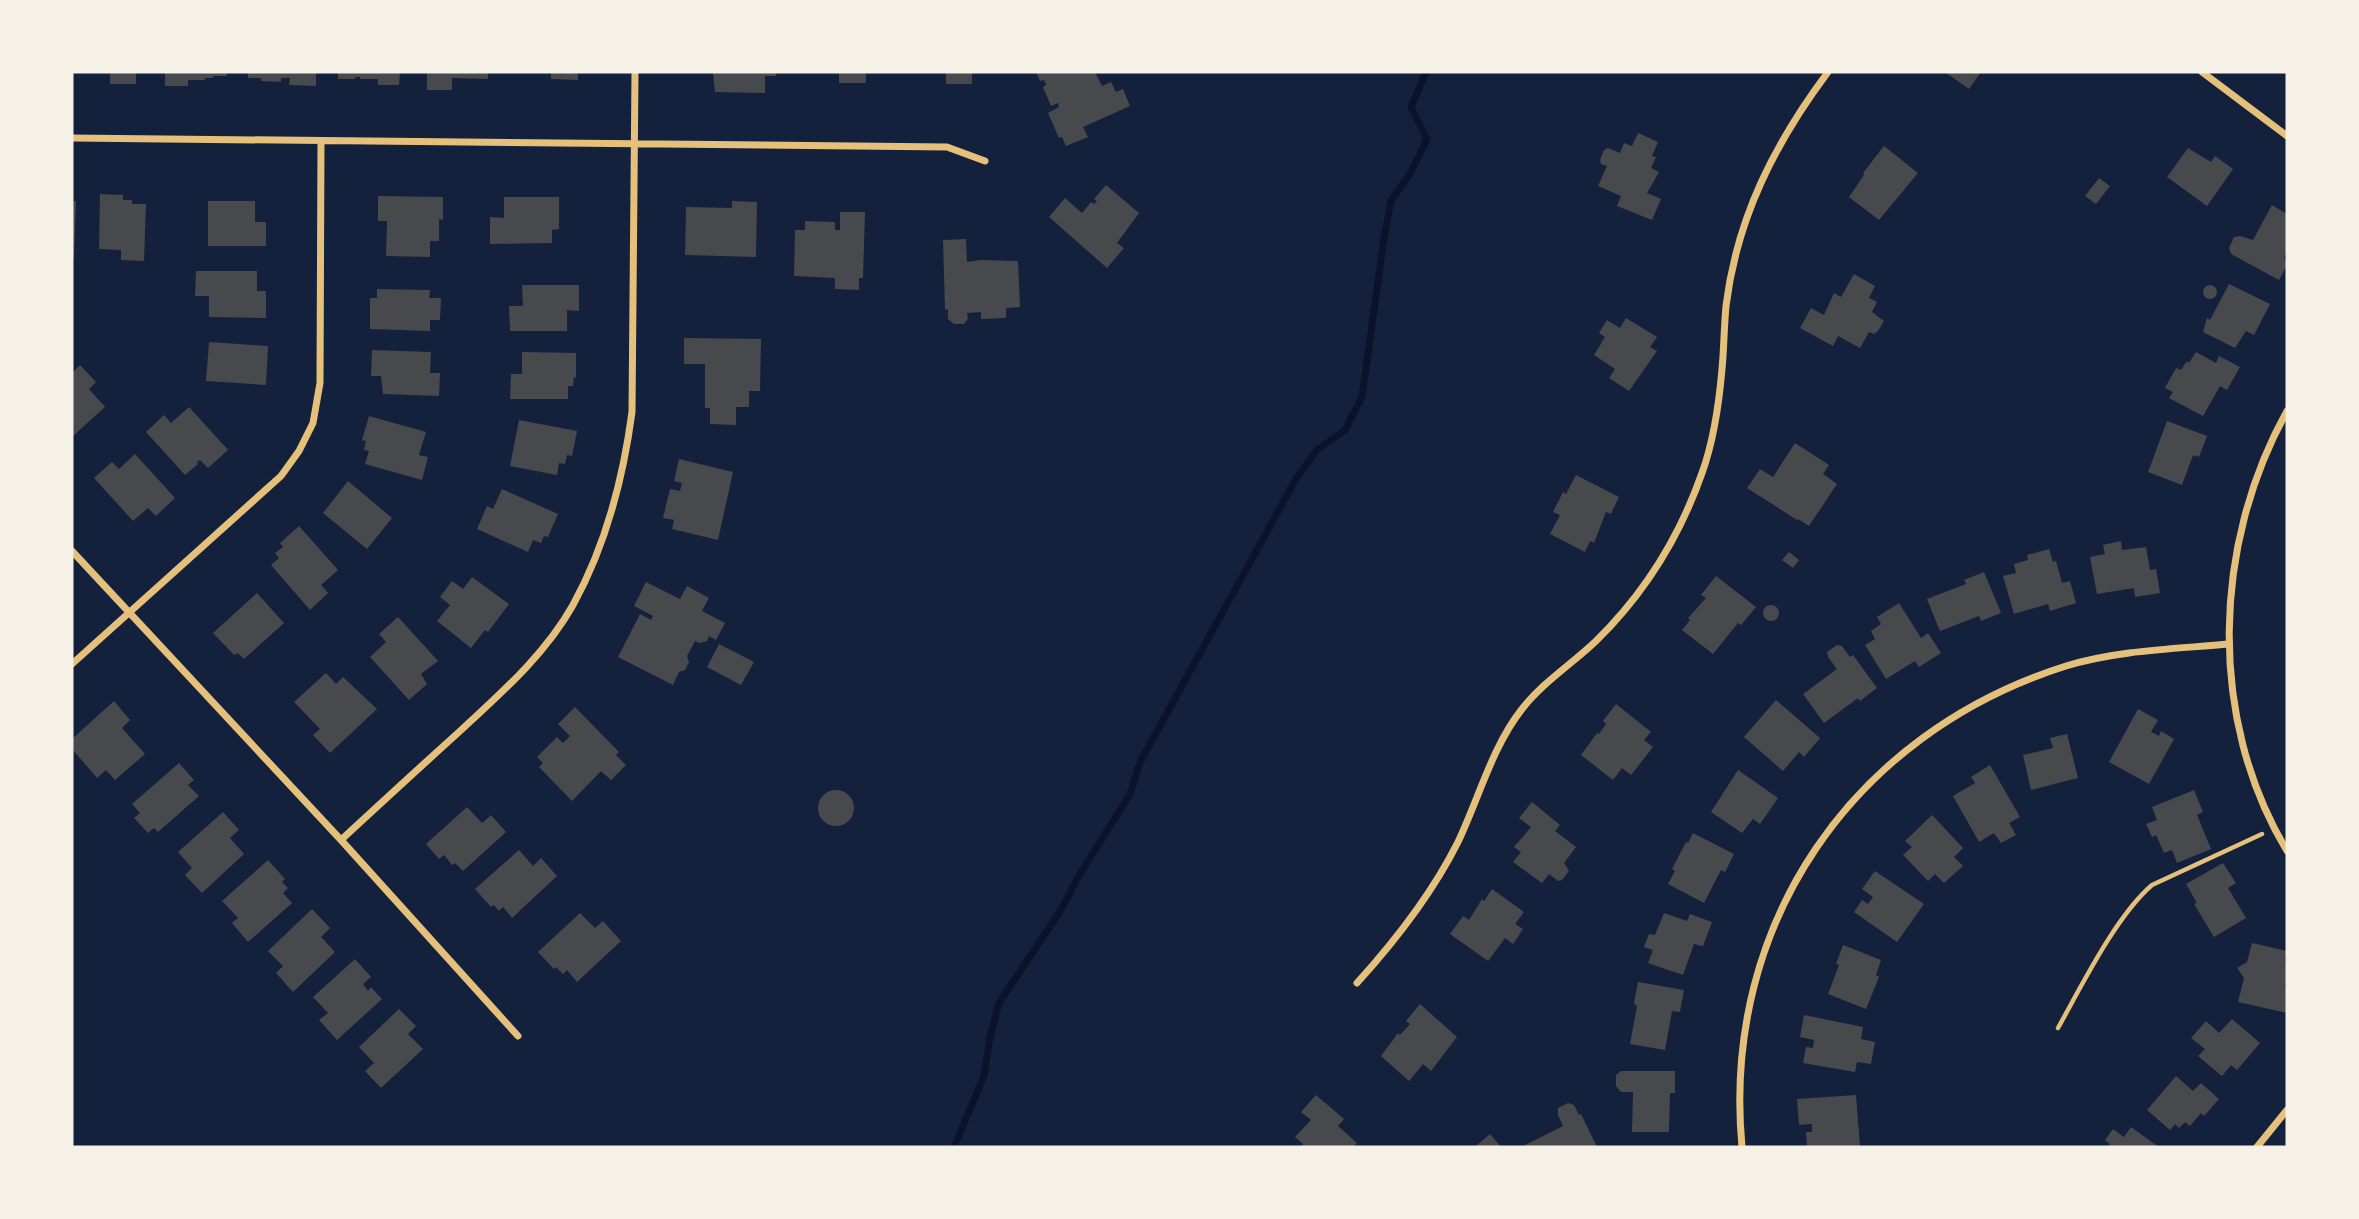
<svg xmlns="http://www.w3.org/2000/svg" width="2359" height="1219" font-family="Rubik,sans-serif">
  <rect width="100%" height="100%" fill="#14213d"/>
  <g fill="none" stroke-linecap="round" stroke-linejoin="round">
    <path stroke="#0b132b" stroke-width="7" d="M954,1147L984,1076L990,1037L999,1003L1061,910L1078,877L1130,794L1140,762L1297,477L1317,450L1345,430L1362,397L1384,238L1391,201L1411,172L1427,139L1411,107L1426,72"/>
  </g>
  <path fill="#48494c" d="M110,72H136V84H110Z
    M165,72H227V76H213V78H205V80H188V86H165Z
    M248,72H316V86L289,85L290,78H281V82L261,81V78H248Z
    M338,72H400L399,85H378V79H360V77H355V79H338Z
    M427,72H488V79L452,78V90H427Z
    M551,72H578V80L551,79Z
    M713,72H776V76H765V93L715,92Z
    M839,72H866V83H839Z
    M946,72H972V84H946Z
    M1036,72H1095L1102,86L1111,82L1116,92L1123,89L1130,106L1083,127L1088,137L1066,146L1062,137L1059,138L1048,113L1059,107L1058,103L1051,106L1043,87L1046,85L1044,80L1040,81Z
    M1945,72H1981L1969,89Z
    M1638,133L1658,142L1652,156L1656,157L1651,168L1659,172L1647,193L1661,199L1652,220L1617,206L1621,196L1598,186L1607,166L1601,164L1600,160L1604,150L1608,148L1620,153L1624,143L1632,146Z
    M1884,146L1918,173L1879,220L1849,197L1864,175L1863,173Z
    M2188,148L2211,162L2215,156L2233,169L2207,206L2167,177Z
    M2099,178L2110,186L2096,204L2085,196Z
    M1106,185L1139,213L1117,243L1124,248L1107,268L1049,217L1065,198L1082,213L1091,202L1094,204L1097,201L1094,199Z
    M100,194L123,195V200H132V204H146L144,261L121,260V250L99,249Z
    M378,196L443,197V220L439,219V241H430V257L386,256L387,221H378Z
    M504,197H559V229L552,230V243L490,244V217L504,218Z
    M72,201H76L74,257H72Z
    M208,201H255V222H266V246H208Z
    M732,201L757,202L756,257L685,255L686,207L732,208Z
    M2272,205L2287,214V251L2284,258L2287,260V265L2279,280L2231,254L2229,248L2234,237L2240,236L2253,240Z
    M840,212H865L863,278H859V290L835,289V278L794,276L795,230H805V221L835,222V230H840Z
    M966,239L967,262L981,260L1018,261L1020,307L1006,308V318L981,319V312L967,313L968,319L964,324H954L948,319V309L945,310L943,240Z
    M196,271H257V291H266V318L209,317V296H195Z
    M1854,274L1875,286L1869,298L1877,302L1872,312L1884,321L1878,331L1874,334L1869,332L1860,348L1838,336L1833,346L1800,328L1811,308L1824,315L1834,293L1841,297Z
    M2229,284L2270,304L2254,335L2246,331L2235,348L2203,332L2207,318L2210,320Z
    M2203 292a7 7 0 1 1 14 0a7 7 0 1 1-14 0Z
    M522,285H579V311L567,310V331H510L509,306H523Z
    M377,289L430,290L429,298H441L440,320H430V331L370,329V298H377Z
    M1626,318L1657,337L1650,347L1657,351L1629,391L1609,378L1615,369L1594,355L1605,337L1599,333L1607,320L1620,328Z
    M684,338L761,339L760,391H749V407H736V425L710,424V408H705V364H684Z
    M209,342L268,346L266,385L206,381Z
    M372,350L431,352L430,373H440L439,396L383,394L381,376H371Z
    M522,352L576,353V378L574,377L573,386H568V399H510L511,374H522Z
    M2196,352L2216,363L2219,356L2240,367L2227,390L2220,386L2203,416L2169,398L2173,392L2165,388L2176,368L2181,370L2187,361L2189,363Z
    M80,365L96,382L89,389L105,407L72,437V373Z
    M189,407L228,450L208,468L200,460L197,462L198,464L185,475L146,432L164,415L171,423Z
    M369,416L426,432L419,455L428,457L422,480L365,464L369,451L364,450L366,441L362,440Z
    M519,420L577,431L572,456L567,455L565,464L559,463L557,475L510,466Z
    M2167,421L2207,436L2199,457L2193,455L2182,485L2148,472Z
    M1795,443L1829,465L1823,474L1837,484L1809,526L1798,519L1797,520L1747,488L1760,469L1773,477Z
    M135,454L175,498L156,516L148,508L133,521L94,478L112,462L119,469Z
    M679,459L733,472L718,540L672,529L674,520L663,518L670,489L680,491L682,483L674,481Z
    M1576,475L1619,497L1611,514L1606,512L1594,543L1590,541L1585,552L1550,534L1560,515L1553,512L1563,492L1566,494Z
    M348,481L392,518L367,549L323,513Z
    M502,489L558,514L548,537L544,536L541,543L533,540L528,552L477,529L487,506L493,509Z
    M299,526L338,570L321,585L328,593L310,610L271,565L279,558L275,553L283,547L280,543Z
    M2121,541L2122,550L2146,547L2150,570L2156,569L2160,593L2135,597L2134,588L2097,594L2090,557L2105,554L2103,545Z
    M2049,549L2053,562L2056,561L2062,583L2070,581L2076,603L2050,611L2048,604L2014,614L2003,576L2016,573L2014,564L2028,560L2027,555Z
    M1789,552L1799,560L1793,568L1782,560Z
    M1984,572L2001,613L1981,621L1979,616L1940,631L1927,599L1966,584L1964,580Z
    M1716,576L1756,607L1741,625L1738,623L1713,654L1682,630L1690,620L1688,618L1706,598L1701,595Z
    M472,577L509,604L488,632L485,630L471,648L437,621L450,605L440,597L452,581L463,589Z
    M646,582L680,599L687,586L709,598L702,611L725,623L716,640L709,636L707,641L699,643L695,641L687,656L689,662L685,670L679,672L673,685L618,657L640,614L651,620L653,616L634,606Z
    M257,593L284,623L244,659L238,653L234,655L213,633Z
    M1899,603L1921,638L1928,633L1941,653L1919,667L1915,661L1886,679L1865,645L1875,639L1871,631L1881,624L1877,617Z
    M1763 613a8 8 0 1 1 16 0a8 8 0 1 1-16 0Z
    M398,617L438,661L421,674L427,684L409,700L370,657L386,642L379,634Z
    M719,644L754,662L741,685L707,667Z
    M1837,645L1842,646L1850,657L1853,655L1877,688L1860,701L1858,698L1824,723L1803,694L1837,669L1828,657L1827,652Z
    M326,673L336,684L343,677L377,709L330,753L313,735L320,729L294,702Z
    M1776,700L1820,738L1804,757L1799,752L1783,771L1744,737Z
    M114,701L130,720L122,728L145,754L115,780L106,770L97,778L72,749V739Z
    M1616,704L1651,732L1644,740L1653,747L1631,775L1622,768L1613,780L1581,755L1597,733L1599,734L1606,724L1603,721Z
    M575,707L619,752L616,755L626,765L611,780L601,771L572,801L539,767L543,763L537,757L557,737L563,743L570,736L558,724Z
    M2138,709L2158,720L2151,732L2159,736L2161,731L2174,739L2149,784L2109,762Z
    M2067,734L2078,778L2031,790L2023,755L2053,748L2050,738Z
    M179,763L194,780L188,785L199,796L158,832L154,828L148,833L134,818L140,813L132,804Z
    M1990,765L2020,817L2009,823L2016,835L2001,843L1994,833L1979,842L1953,796L1975,783L1971,777Z
    M1738,770L1778,798L1760,824L1753,819L1742,833L1711,812Z
    M818 808a18 18 0 1 1 36 0a18 18 0 1 1-36 0Z
    M2194,790L2203,812L2197,815L2211,849L2177,863L2172,850L2164,853L2156,835L2152,837L2146,824L2157,820L2152,807Z
    M1532,802L1560,825L1555,831L1576,847L1564,863L1569,871L1562,880L1558,881L1549,874L1542,883L1513,862L1521,852L1514,847L1531,827L1519,818Z
    M467,807L482,823L491,815L506,832L463,871L455,863L452,865L444,855L439,859L426,844Z
    M223,812L239,830L230,838L244,854L202,893L185,875L192,868L178,852Z
    M1932,815L1963,848L1954,857L1963,866L1944,883L1935,874L1928,881L1903,855L1912,847L1905,841Z
    M1693,833L1734,854L1725,872L1721,870L1704,903L1668,884L1675,871L1672,869L1686,842L1688,843Z
    M519,850L533,866L541,858L557,876L512,918L503,907L499,911L494,905L491,907L475,889Z
    M268,860L285,879L282,882L288,888L283,893L292,903L248,942L232,923L238,918L222,901Z
    M2223,863L2236,883L2228,888L2246,918L2214,937L2194,904L2197,903L2186,884Z
    M1875,871L1924,904L1897,942L1854,912L1862,900L1868,904L1873,897L1862,889Z
    M1492,889L1524,912L1515,924L1523,929L1513,944L1505,938L1488,961L1450,934L1463,916L1469,920L1482,899L1484,901Z
    M312,909L330,928L321,937L335,952L293,992L276,973L283,966L268,951Z
    M580,913L595,928L603,921L621,941L577,982L567,970L563,974L556,967L554,969L538,952Z
    M1664,913L1687,921L1690,914L1712,922L1703,946L1694,944L1683,975L1648,963L1653,950L1644,947L1649,934L1655,935Z
    M2252,943L2287,951L2285,961H2287V979L2285,987H2287V1013L2238,1002L2244,978L2237,968L2247,962Z
    M1843,945L1881,960L1876,975L1879,977L1866,1009L1828,994L1839,965L1836,964Z
    M355,959L371,977L363,984L368,991L371,987L382,999L337,1040L319,1020L328,1013L313,997Z
    M1638,982L1684,990L1680,1012L1672,1011L1665,1050L1630,1044L1637,1006L1634,1003Z
    M1420,1004L1457,1037L1431,1071L1423,1064L1409,1081L1381,1056L1398,1033L1400,1035L1410,1024L1406,1021Z
    M399,1009L416,1026L408,1034L423,1049L381,1088L365,1071L374,1063L359,1047Z
    M1804,1015L1863,1027L1861,1039L1875,1042L1871,1064L1857,1062L1855,1072L1803,1063L1806,1047L1813,1048L1814,1040L1800,1037Z
    M2232,1019L2260,1043L2237,1070L2231,1065L2222,1076L2198,1056L2205,1049L2191,1038L2206,1021L2219,1033Z
    M1621,1071H1675V1093H1670L1669,1132H1632L1633,1092H1621L1616,1086V1075Z
    M2176,1076L2193,1091L2201,1083L2219,1099L2204,1116L2201,1113L2190,1126L2185,1122L2179,1128L2175,1124L2170,1130L2147,1110Z
    M1316,1095L1344,1119L1338,1126L1357,1143L1353,1147H1301L1303,1144L1295,1137L1311,1120L1301,1112Z
    M1856,1095L1860,1146L1807,1147L1806,1132H1812V1124L1799,1125L1797,1099Z
    M1568,1103L1574,1105L1579,1115L1581,1114L1597,1147H1526L1525,1145L1563,1126L1558,1115V1108Z
    M2131,1127L2159,1147H2107L2110,1144L2105,1140L2113,1129L2124,1137Z
    M1490,1134L1501,1147H1478L1477,1145Z"/>
  <g fill="none" stroke-linecap="round" stroke-linejoin="round">
    <path stroke="#e5c07b" stroke-width="4.5" d="M2058,1028C2082,985 2116,916 2152,885L2262,834"/>
    <path stroke="#e5c07b" stroke-width="7" d="M2202,72L2287,136
      M72,138L947,147L985,161
      M2287,411C2213,544 2207,718 2287,851
      M72,551L341,840L518,1036
      M72,664L281,476L299,451L313,423L320,383L321,142
      M341,840C380,804 419,768 459,732C500,694 545,655 573,605C606,545 623,480 632,412L635,72
      M1357,983C1396,940 1432,894 1458,842C1479,798 1492,747 1522,709C1543,682 1572,664 1596,641C1644,594 1680,536 1702,473C1714,440 1719,404 1722,369C1724,348 1724,327 1726,306C1737,217 1775,143 1828,72
      M1742,1147C1721,924 1853,733 2066,666C2118,650 2175,649 2229,644
      M2257,1147L2287,1110"/>
  </g>
  <rect width="2359" height="1219" fill="none" stroke="#f6f1e7" stroke-width="147"/>
</svg>
